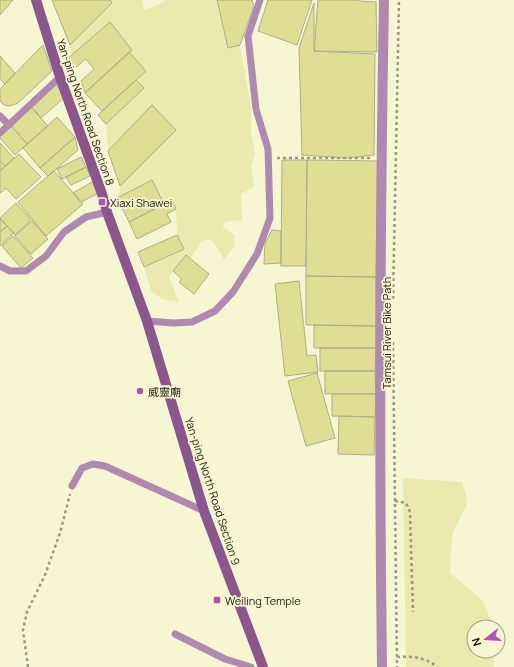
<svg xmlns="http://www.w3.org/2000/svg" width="514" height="667" font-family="Manrope,'Noto Sans TC',sans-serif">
  <rect width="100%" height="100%" fill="#f6f6d2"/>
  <path fill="#ebeaae" d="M110,0H142L144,10L153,7L167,0H216L228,48L240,45L251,107V132L255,154L251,166L254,187L241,194L242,220L226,222L222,227L235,235L234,248L224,259L211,239L202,241L190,259L186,255L169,277L179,302L162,299L151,291L144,267L183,249L177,235L176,209L172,200L164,204L151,180L117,198L120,186L176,130L152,105L108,151L106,124L144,88L136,80L129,52L132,49L110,22L71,56L70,45L112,3Z
    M403,478L462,482L468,502L452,535L450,573L482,600L492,622V627H474V651H493L494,667H406Z"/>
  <path fill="#e0de92" stroke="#adad8b" d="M0,0H13L0,15Z
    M52,0H110L112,3L70,45Z
    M217,0H252L254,6L240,45L228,48Z
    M268,0H312L297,45L258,31Z
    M318,0H359L360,1L376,2L377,52L314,51Z
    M314,3V51L375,54L374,155L347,158L302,155L299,48Z
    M110,22L132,50L85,93L81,81L94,69L86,59L74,69L67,59Z
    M43,45L52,71L18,103L10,106L4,105L0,101V89Z
    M129,52L146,71L102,111L85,93Z
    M0,56L15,73L5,84L0,79Z
    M136,80L144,88L106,124L98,115Z
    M54,83L66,96L41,118L30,104Z
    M28,104L48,126L27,144L8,122Z
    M152,105L176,130L120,186L108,151Z
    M57,117L75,137L40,168L23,148Z
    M8,122L27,144L15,155L0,138V129Z
    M75,137L78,150L48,176L40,168Z
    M0,143L14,158L5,166L0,161Z
    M19,154L41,177L16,199L6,188L0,193V171Z
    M81,157L86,167L62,179L57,169Z
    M282,160H307L306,266H281Z
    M307,160L378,161L376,277L306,276Z
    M0,161L5,166L0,171Z
    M86,167L90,176L71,185L66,177Z
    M54,171L83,204L46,236L18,202Z
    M152,180L164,204L129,222L117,198Z
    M94,181L99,193L81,202L73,193Z
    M172,200L176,209L167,214L171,222L137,239L129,222Z
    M16,203L31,220L15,235L0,218Z
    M0,218L7,226L0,232Z
    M32,221L48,239L31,254L15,236Z
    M7,226L14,233L0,246V232Z
    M272,230L281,231V263L264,264L265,243Z
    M177,235L184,249L144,267L138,252Z
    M13,236L33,258L21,268L2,246Z
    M186,255L209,274L194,294L179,282L182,279L173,271Z
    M306,276L376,277V326L306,325Z
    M299,281L307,356L316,355L318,372L285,376L275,284Z
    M314,325L376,326V348H314Z
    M320,348H376L375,371H320Z
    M325,371H375L376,394H325Z
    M317,373L335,438L306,446L288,381Z
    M332,394H376L375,417L332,416Z
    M339,416L375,417L374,455L338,454Z"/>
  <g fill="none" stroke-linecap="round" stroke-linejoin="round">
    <path stroke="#9a9a80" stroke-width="2.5" stroke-dasharray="3 3" stroke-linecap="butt" d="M277,158H372
      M393,299L399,0
      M393,342L397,667
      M395,501L406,503L410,512L413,612
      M397,657C411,656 426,657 437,667
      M28,667L23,630L27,612L45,575L60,533L70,494"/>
    <path stroke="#af89af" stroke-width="7" d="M0,116L9,125
      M0,133L60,77
      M0,266L10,271H26L46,256L64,232L86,217L107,212
      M147,321L174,323L192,322L215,311L233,292L257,254L270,218L268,149L256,109L248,36L260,0
      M72,486L82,468L93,464L105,466L204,511
      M175,634L225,659L251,667"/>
    <path stroke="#af89af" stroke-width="10" d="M382,667C379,445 380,222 384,0"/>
    <path stroke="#8b558d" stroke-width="10" d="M36,0L60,77L102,194L107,212L147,321L204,511L263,667"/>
  </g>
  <g fill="#b350b7" stroke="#f6f6d2" stroke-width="1.5">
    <rect x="98" y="198" width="8" height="8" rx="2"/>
    <circle cx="140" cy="391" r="4"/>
    <rect x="213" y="596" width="8" height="8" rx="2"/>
  </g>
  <g text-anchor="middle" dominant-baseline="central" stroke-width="3.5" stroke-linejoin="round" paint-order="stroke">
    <g font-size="11" fill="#19190c" stroke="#f6f6d2">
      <text transform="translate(86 112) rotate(71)">Yan-ping North Road Section 8</text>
      <text transform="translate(386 333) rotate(-90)">Tamsui River Bike Path</text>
      <text transform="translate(213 491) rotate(72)">Yan-ping North Road Section 9</text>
    </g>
    <g font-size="11" fill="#19190c" stroke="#f6f6d2" text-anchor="start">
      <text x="110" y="202">Xiaxi Shawei</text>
      <text x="148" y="391">威靈廟</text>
      <text x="225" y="600">Weiling Temple</text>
    </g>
  </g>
  <g transform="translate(486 639) rotate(252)"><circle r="19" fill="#f6f6d2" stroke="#9e9e83"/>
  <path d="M0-3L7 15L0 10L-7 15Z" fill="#b350b7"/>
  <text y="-6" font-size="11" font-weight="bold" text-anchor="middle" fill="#19190c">N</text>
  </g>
</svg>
